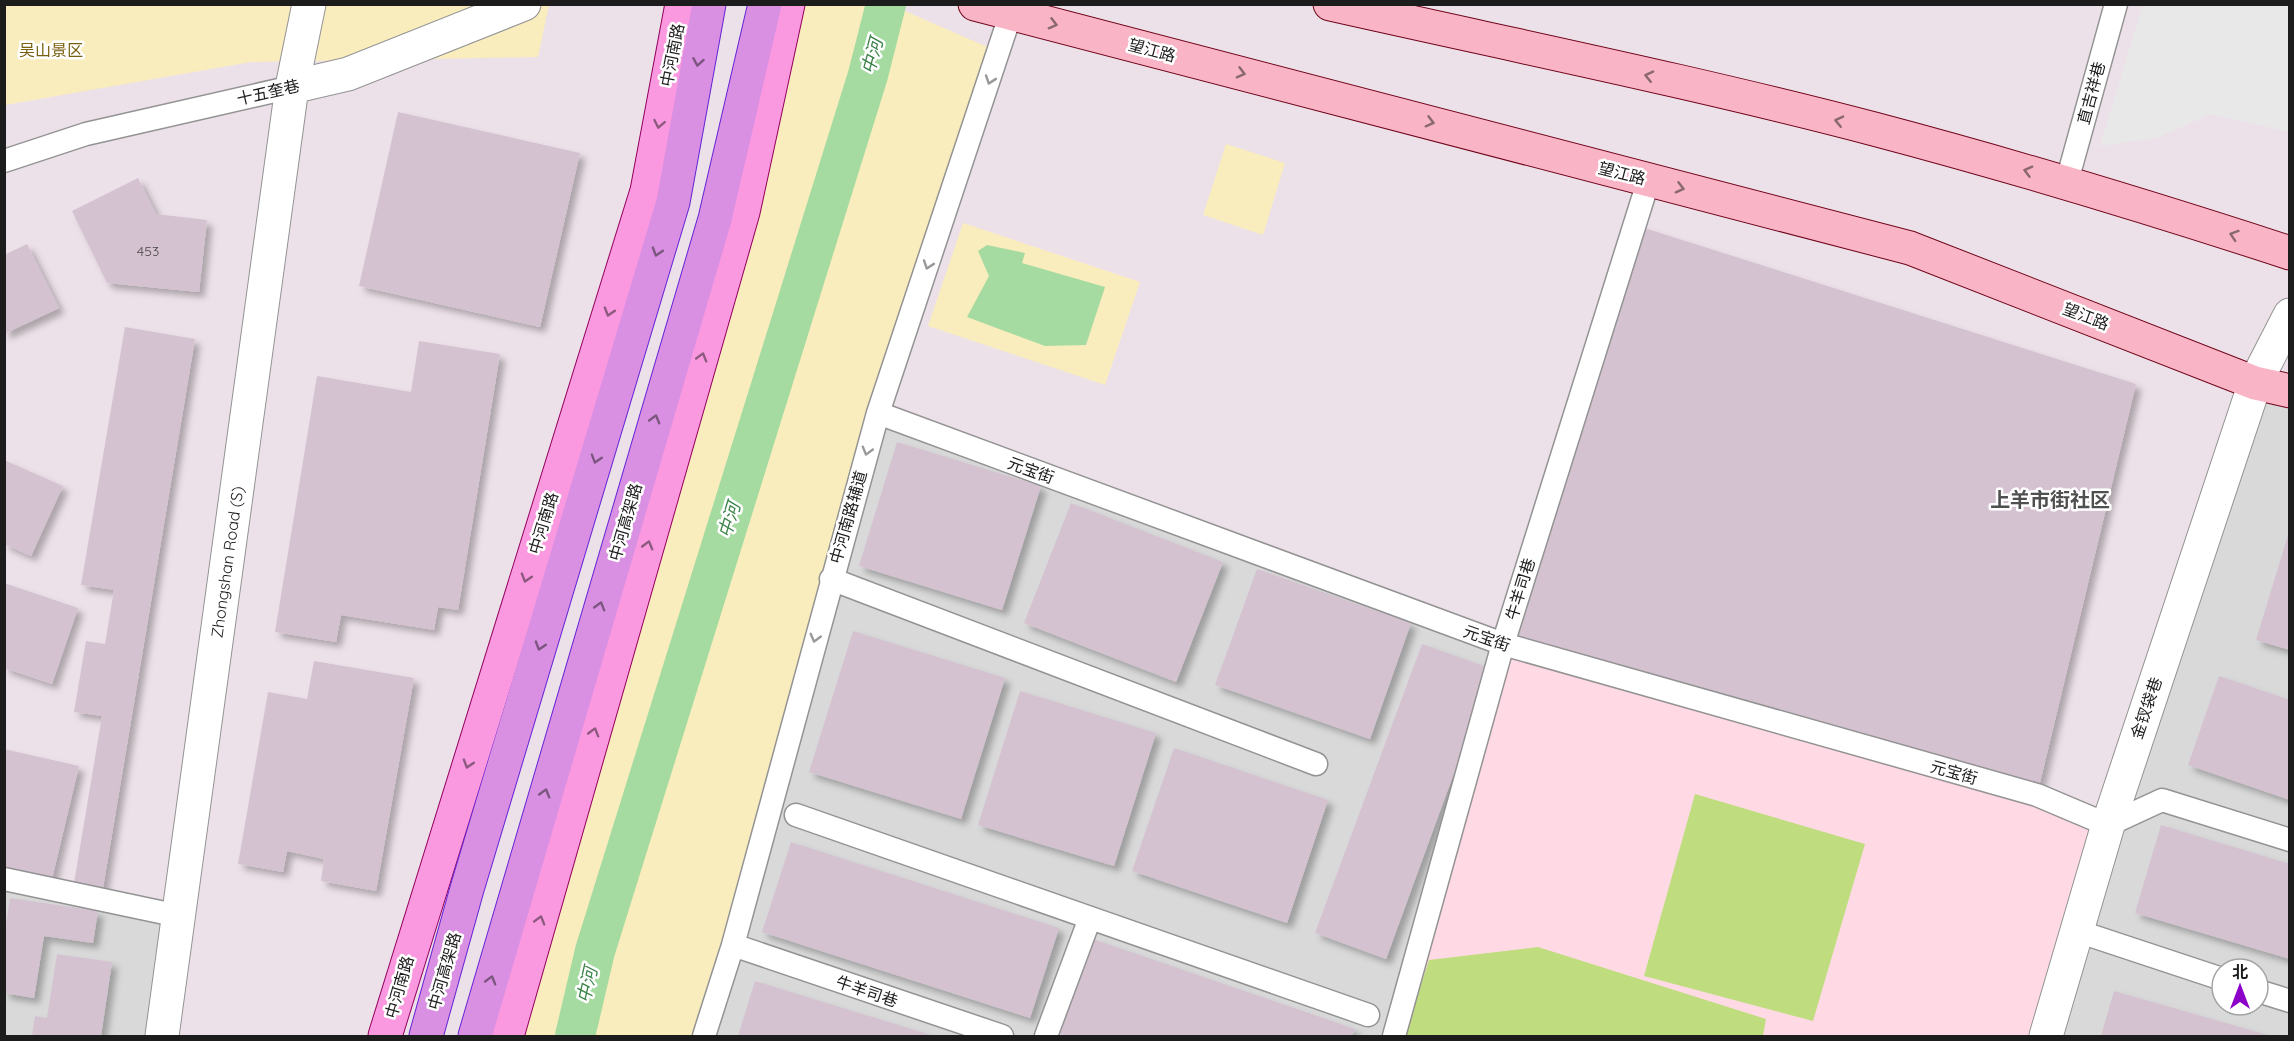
<svg xmlns="http://www.w3.org/2000/svg" width="2294" height="1041" font-family="Quicksand,'Noto Sans SC',sans-serif">
  <defs>
    <filter id="shadow"><feDropShadow dx="5.5" dy="5.5" stdDeviation="3" flood-color="#0004"/></filter>
  </defs>
  <rect width="100%" height="100%" fill="#ede1e9"/>
  <path fill="#d9d9da" fill-rule="evenodd" d="M2255,383L2289,398V1036H2047ZM2222,969H2258V1005H2222Z
    M878,413L1503,644L1394,1036H704Z
    M5,879L179,916L162,1036H5Z"/>
  <path fill="#ffd9e4" d="M1508,650L2107,825L2047,1036H1394Z"/>
  <path fill="#f9ecbd" d="M5,5H549L538,57L251,62L5,105Z
    M799,5H863L872,9L578,953L558,1036H522Z
    M898,8L999,52L878,413L704,1036H585L605,951Z
    M1226,144L1285,163L1263,235L1203,215Z
    M963,223L1140,282L1105,385L928,326Z"/>
  <path fill="#bfdd7f" d="M1695,794L1865,844L1813,1021L1644,976Z
    M1538,947L1766,1019L1763,1036H1404L1429,960Z"/>
  <path fill="#e8e8e8" d="M2143,4L2289,5V132L2211,114L2156,138L2100,146Z"/>
  <path fill="#a5dba1" d="M987,245L1025,253L1022,263L1105,287L1086,345L1045,346L967,317L989,276L978,251Z"/>
  <g fill="none" stroke-linecap="round" stroke-linejoin="round">
    <path stroke="#a5dba1" stroke-width="40" d="M575,1036L595,951L868,75L886,4"/>
  </g>
  <path fill="#d4c2d1" filter="url(#shadow)" d="M398,112L580,153L540,327L359,286Z
    M138,178L156,214L207,220L199,292L107,283L72,211Z
    M1635,225L2136,384L2037,795L1503,644Z
    M27,244L59,308L4,334V255Z
    M125,327L195,339L102,894L73,889L102,716L74,712L86,641L105,644L114,590L81,585Z
    M419,341L500,354L458,610L438,607L434,630L341,615L336,642L275,632L317,376L411,392Z
    M897,442L1041,486L1002,610L859,566Z
    M4,460L63,486L31,556L4,544Z
    M1071,503L1223,562L1176,682L1024,623Z
    M2289,532H2290V650L2256,640Z
    M1257,569L1411,623L1370,739L1215,685Z
    M4,583L78,608L52,684L4,668Z
    M853,631L1005,678L961,819L809,772Z
    M1422,644L1492,669L1386,959L1315,933Z
    M314,661L414,678L376,891L321,881L324,859L287,851L283,872L238,864L268,692L307,699Z
    M2219,676L2290,700V800L2188,765Z
    M1020,691L1156,733L1114,866L978,825Z
    M1174,748L1328,800L1287,923L1132,871Z
    M4,749L79,766L51,883L4,873Z
    M2161,825L2290,864V959L2135,913Z
    M791,842L1059,928L1030,1018L762,932Z
    M10,898L98,911L93,943L44,936L34,998L4,993V937Z
    M1093,939L1355,1029L1352,1036H1068L1060,1034Z
    M57,954L112,962L101,1036H32L35,1016L47,1018Z
    M755,981L934,1036H738Z
    M2114,991L2271,1036H2101Z"/>
  <g fill="none" stroke-linecap="round" stroke-linejoin="round">
    <defs>
      <path id="service" d="M4,161L86,134L292,87
        M2067,181L2116,4
        M878,413L1503,644L2037,795L2108,825L2162,800L2290,840
        M831,579L1316,764
        M796,815L1368,1015
        M4,879L179,916
        M2077,931L2222,979
        M733,945L1002,1036
        M2258,991L2290,1001
        M704,1036L733,945L878,413L1014,4
        M1046,1036L1090,918
        M1394,1036L1503,644L1649,179"/>
      <path id="pedestrian" d="M292,87L309,4"/>
      <path id="minor" d="M162,1036L292,87L348,74L524,4
        M2046,1036L2108,825L2255,383L2290,315"/>
      <path id="secondary" d="M975,4L1910,248L2255,383L2290,391
        M1330,4C1512,45 1695,82 1874,129C2014,166 2152,208 2290,253"/>
      <path id="primary" d="M385,1036L647,191L682,4
        M507,1036L743,212L788,4"/>
      <path id="trunk" d="M426,1036L467,889L673,202L709,4
        M475,1036L715,219L765,4"/>
    </defs>
    <use href="#service" stroke="#939393" stroke-width="25"/>
    <use href="#pedestrian" stroke="#939393" stroke-width="35"/>
    <use href="#minor" stroke="#939393" stroke-width="35"/>
    <use href="#secondary" stroke="#70051a" stroke-width="35"/>
    <use href="#primary" stroke="#92015d" stroke-width="35"/>
    <use href="#trunk" stroke="#6424d5" stroke-width="35"/>
    <use href="#service" stroke="#fff" stroke-width="22"/>
    <use href="#pedestrian" stroke="#fff" stroke-width="33"/>
    <use href="#minor" stroke="#fff" stroke-width="33"/>
    <use href="#secondary" stroke="#f9b4c5" stroke-width="33"/>
    <use href="#primary" stroke="#fb99e0" stroke-width="33"/>
    <use href="#trunk" stroke="#da90e2" stroke-width="33"/>
  </g>
  <defs><path id="oneway-chevron" d="M-2-3.5L2.5 0L-2 3.5" fill="none" stroke-width="1.6" stroke-linecap="round" stroke-linejoin="round" transform="scale(1.5)"/></defs>
  <g stroke="#8a6870">
    <use href="#oneway-chevron" transform="translate(1053 24) rotate(15)"/>
    <use href="#oneway-chevron" transform="translate(1241 73) rotate(15)"/>
    <use href="#oneway-chevron" transform="translate(1649 76) rotate(-167)"/>
    <use href="#oneway-chevron" transform="translate(1839 121) rotate(-167)"/>
    <use href="#oneway-chevron" transform="translate(1430 122) rotate(15)"/>
    <use href="#oneway-chevron" transform="translate(2028 171) rotate(-165)"/>
    <use href="#oneway-chevron" transform="translate(1680 188) rotate(15)"/>
    <use href="#oneway-chevron" transform="translate(2234 235) rotate(-162)"/>
  </g>
  <g stroke="#7b567f">
    <use href="#oneway-chevron" transform="translate(698 62) rotate(100)"/>
    <use href="#oneway-chevron" transform="translate(657 252) rotate(107)"/>
    <use href="#oneway-chevron" transform="translate(655 419) rotate(-74)"/>
    <use href="#oneway-chevron" transform="translate(596 459) rotate(107)"/>
    <use href="#oneway-chevron" transform="translate(600 606) rotate(-74)"/>
    <use href="#oneway-chevron" transform="translate(540 646) rotate(107)"/>
    <use href="#oneway-chevron" transform="translate(545 793) rotate(-74)"/>
    <use href="#oneway-chevron" transform="translate(491 980) rotate(-74)"/>
  </g>
  <g stroke="#999">
    <use href="#oneway-chevron" transform="translate(990 80) rotate(109)"/>
    <use href="#oneway-chevron" transform="translate(928 265) rotate(109)"/>
    <use href="#oneway-chevron" transform="translate(867 451) rotate(106)"/>
    <use href="#oneway-chevron" transform="translate(815 638) rotate(105)"/>
  </g>
  <g stroke="#8c5a7e">
    <use href="#oneway-chevron" transform="translate(659 124) rotate(101)"/>
    <use href="#oneway-chevron" transform="translate(609 312) rotate(107)"/>
    <use href="#oneway-chevron" transform="translate(702 357) rotate(-74)"/>
    <use href="#oneway-chevron" transform="translate(648 545) rotate(-74)"/>
    <use href="#oneway-chevron" transform="translate(526 578) rotate(107)"/>
    <use href="#oneway-chevron" transform="translate(594 732) rotate(-74)"/>
    <use href="#oneway-chevron" transform="translate(468 764) rotate(107)"/>
    <use href="#oneway-chevron" transform="translate(540 920) rotate(-74)"/>
  </g>
  <g text-anchor="middle" dominant-baseline="central" stroke-width="5" stroke-linejoin="round" paint-order="stroke">
    <g font-size="14" fill="#4a4649">
      <text x="148" y="251">453</text>
    </g>
    <g font-size="16" fill="#78600c" stroke="#fff">
      <text x="51" y="50">吴山景区</text>
    </g>
    <g font-size="16" fill="#1c1c1c" stroke="#fff">
      <text transform="translate(1152 50) rotate(15)">望江路</text>
      <text transform="translate(672 55) rotate(-79)">中河南路</text>
      <text transform="translate(268 92) rotate(-13)">十五奎巷</text>
      <text transform="translate(2091 93) rotate(-75)">直吉祥巷</text>
      <text transform="translate(1622 173) rotate(14)">望江路</text>
      <text transform="translate(2086 316) rotate(21)">望江路</text>
      <text transform="translate(1031 470) rotate(20)">元宝街</text>
      <text transform="translate(848 517) rotate(-74)">中河南路辅道</text>
      <text transform="translate(625 522) rotate(-74)">中河高架路</text>
      <text transform="translate(543 523) rotate(-73)">中河南路</text>
      <text transform="translate(227 562) rotate(-82)">Zhongshan Road (S)</text>
      <text transform="translate(1520 589) rotate(-73)">牛羊司巷</text>
      <text transform="translate(1487 638) rotate(19)">元宝街</text>
      <text transform="translate(2146 708) rotate(-71)">金钗袋巷</text>
      <text transform="translate(1954 772) rotate(16)">元宝街</text>
      <text transform="translate(444 971) rotate(-74)">中河高架路</text>
      <text transform="translate(399 987) rotate(-74)">中河南路</text>
      <text transform="translate(867 991) rotate(19)">牛羊司巷</text>
    </g>
    <g font-size="18" font-style="italic" fill="#3c844a" stroke="#fff">
      <text transform="translate(872 56) rotate(-75)">中河</text>
      <text transform="translate(729 520) rotate(-73)">中河</text>
      <text transform="translate(587 985) rotate(-77)">中河</text>
    </g>
    <g font-size="20" font-weight="bold" fill="#4f4f4f" stroke="#fff">
      <text x="2050" y="499">上羊市街社区</text>
    </g>
  </g>
  <rect width="2294" height="1041" fill="none" stroke="#1c1c1c" stroke-width="12"/>
  <g transform="translate(2240 987)"><circle r="28" fill="#ffffff" stroke="#a4a4a4" stroke-width="1.5"/>
  <path d="M0-4.5L10 22L0 15L-10 22Z" fill="#8b01c6"/>
  <text y="-9" font-size="16" font-weight="bold" text-anchor="middle" fill="#1c1c1c">北</text>
  </g>
</svg>
